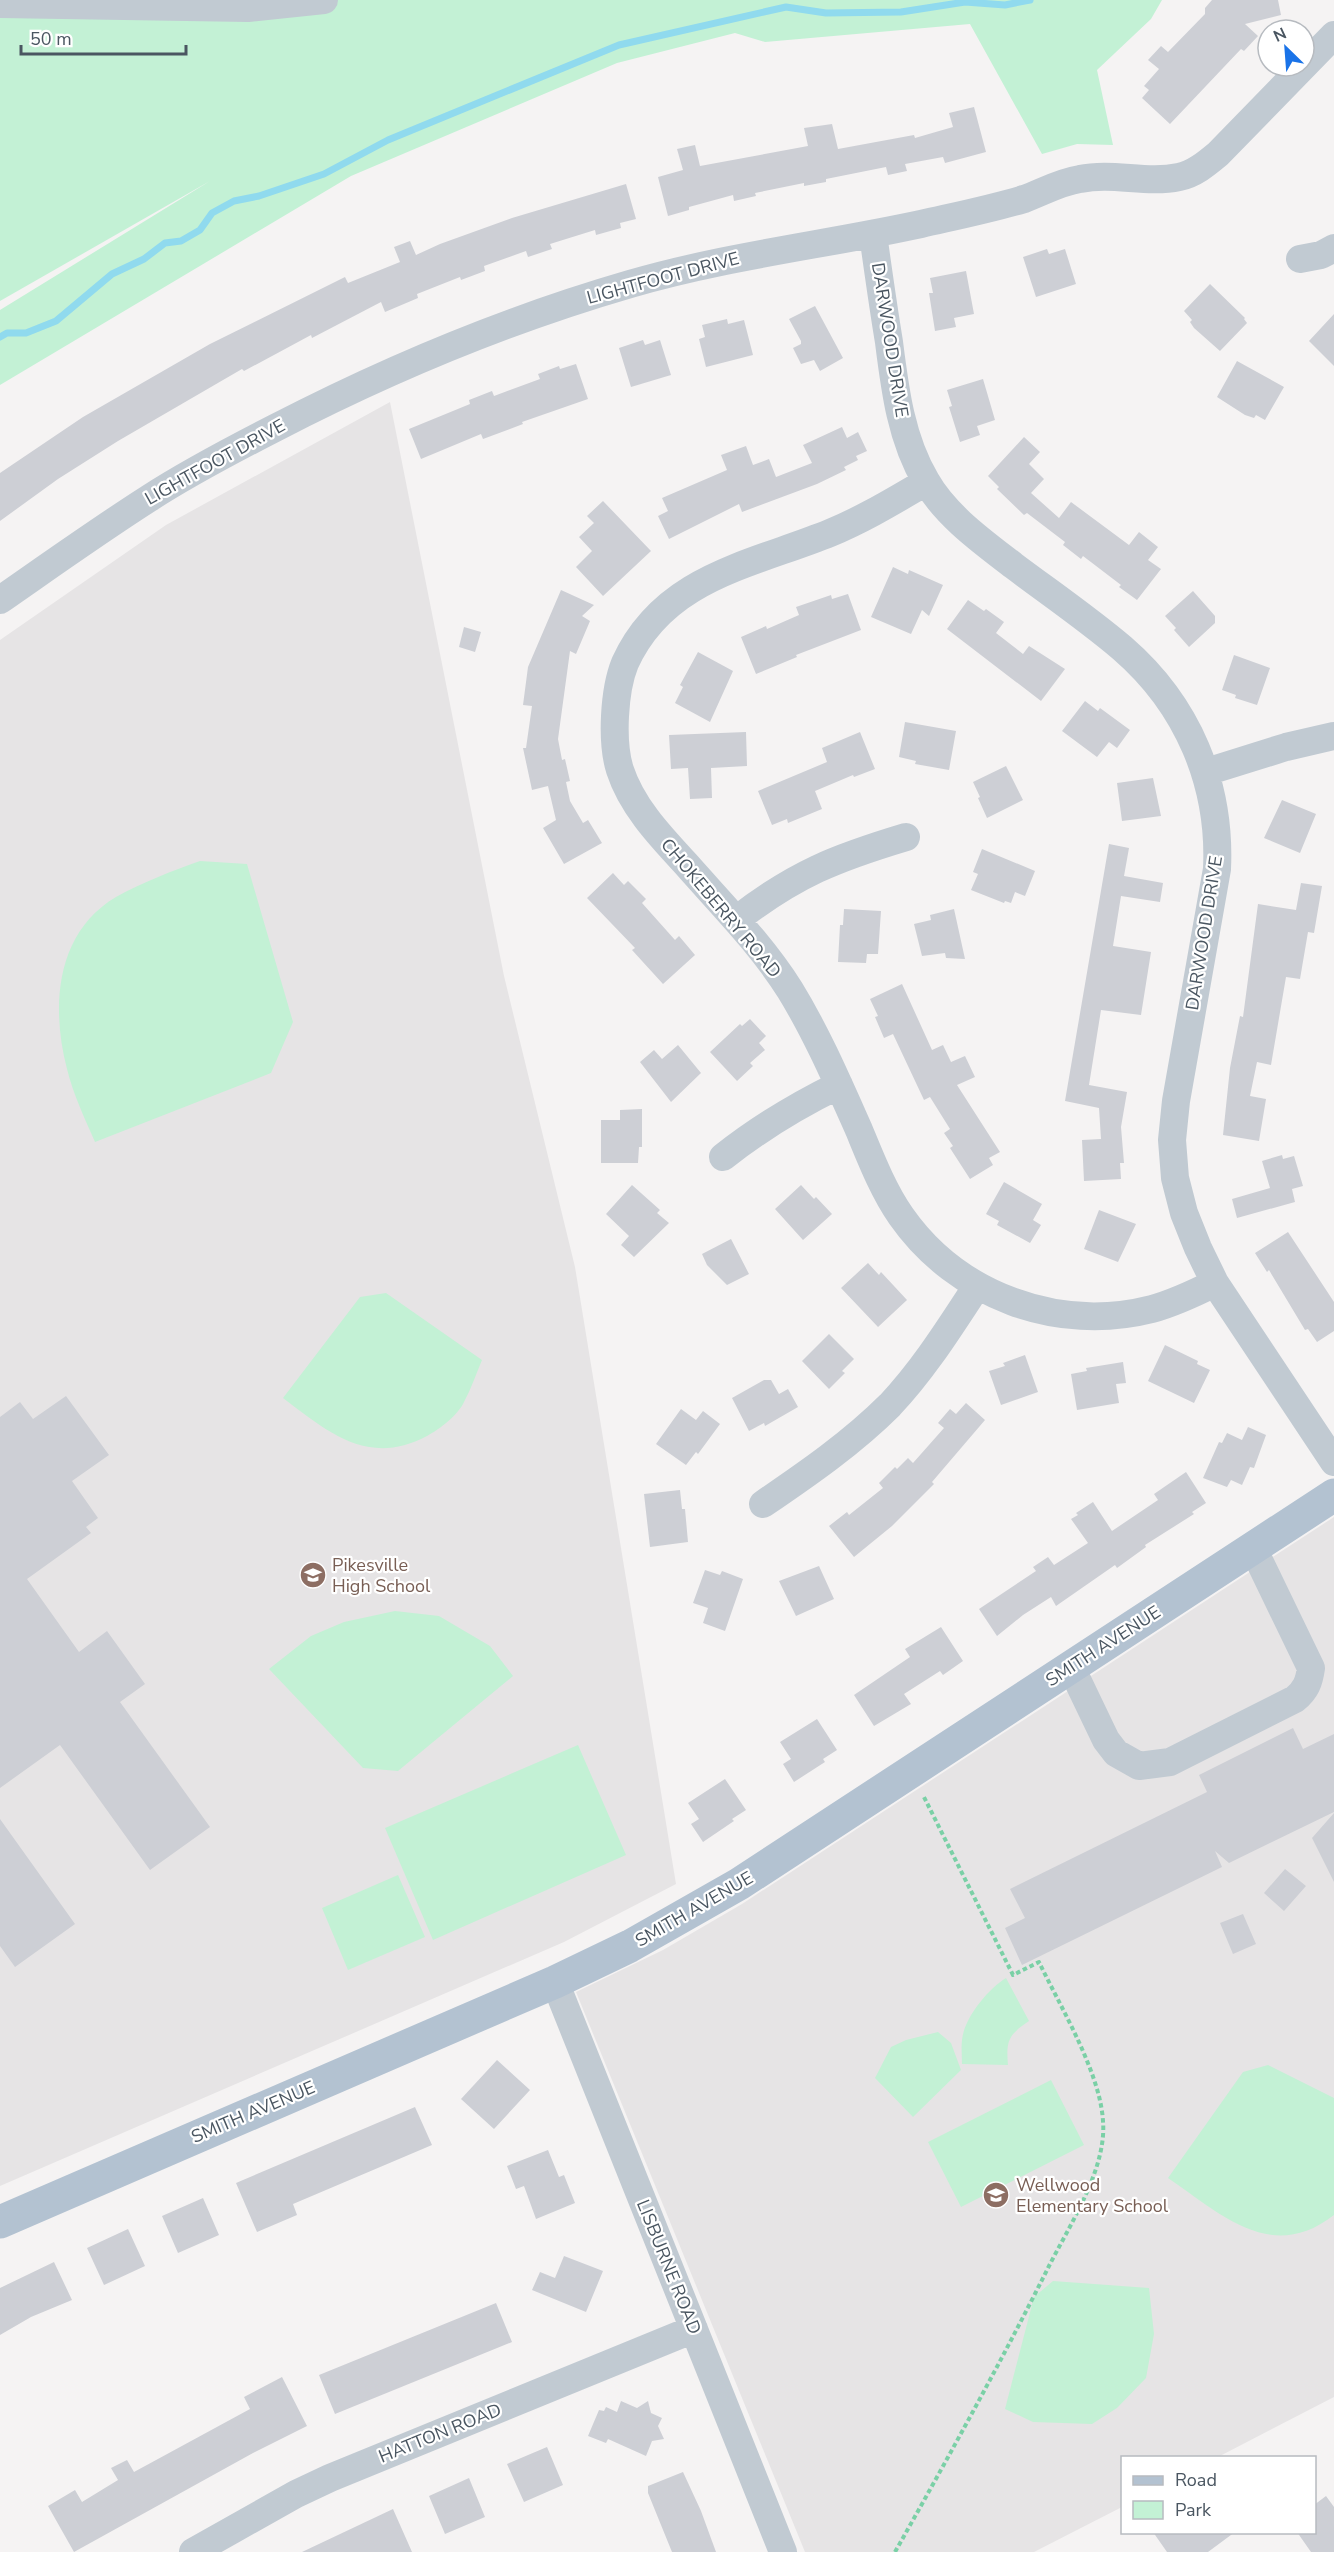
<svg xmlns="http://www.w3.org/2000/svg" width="1334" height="2552" font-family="'Nunito Sans',sans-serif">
  <rect width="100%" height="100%" fill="#f5f3f3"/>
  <path fill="#e6e4e5" d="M390,402L504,976L575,1267L676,1884L564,1942L0,2186V640L166,525Z
    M1334,1517V2397L1218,2457L1122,2458V2507L1034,2552H805L576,1992L663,1950L742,1904Z"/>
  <path fill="#c3f1d5" d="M0,0H1162L1151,19L1097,70L1113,145L1077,144L1042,154L970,24L765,42L735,33L617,63L351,176L0,385V310L210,181L0,301Z
    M200,861L247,864L293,1022L271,1073L95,1142C85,1119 73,1094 67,1069C51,1008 55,933 116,897C143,882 172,871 200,861Z
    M386,1293L482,1360C476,1374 471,1389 464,1402C458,1415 440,1429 427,1436C369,1467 329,1433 283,1398L360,1297Z
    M395,1611L439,1616L490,1646L513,1676L398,1771L363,1768L269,1669L311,1636L344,1622Z
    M578,1745L626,1855L433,1940L385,1828Z
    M398,1875L425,1937L348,1970L322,1908Z
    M1006,1978L1029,2021C1008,2035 1006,2041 1008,2065L962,2064C962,2056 961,2048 962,2040C964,2018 988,1989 1006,1978Z
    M938,2032L951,2043L961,2070L913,2117L875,2078L891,2047L906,2040Z
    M1268,2065L1334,2098V2215C1271,2264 1221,2214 1168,2178L1243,2072Z
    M1051,2080L1084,2145L961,2207L928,2142Z
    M1053,2281L1149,2288L1154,2334L1146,2378L1117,2408L1092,2424L1033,2422L1005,2409L1034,2297Z"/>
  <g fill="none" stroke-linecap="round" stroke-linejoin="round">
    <path stroke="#90daee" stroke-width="7" d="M0,337L7,333H26L56,321L112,274L144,259L165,243L181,241L200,230L212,213L234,201L259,196L324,174L388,140L619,45L786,7L826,13L901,12L965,2L1005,5L1030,0"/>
  </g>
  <path fill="#cdcfd5" d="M1212,0H1278L1281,15L1245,24L1258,36L1244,51L1241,49L1170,124L1142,98L1149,90L1144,86L1159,69L1148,60L1161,46L1168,52L1205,14V8Z
    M974,107L986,152L945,163L943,157L905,164L907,171L888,175L886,167L826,179V182L804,186V183L755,193L756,196L734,201L733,195L689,207V210L668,216L658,177L683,170L677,149L695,145L700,166L808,146L804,128L832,124L838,149L914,135L915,138L953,127L949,113Z
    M626,184L636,219L620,223L621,228L596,235L595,230L550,244L552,249L528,257L526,251L484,266L485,271L461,280L460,277L417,294L418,298L385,312L381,302L312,338L311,335L244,371L242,369L118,441L58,479L0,521V473L83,417L210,344L345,277L348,283L400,262L394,247L410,241L416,255L440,244L512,218Z
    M1047,249L1049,254L1065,249L1076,284L1036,297L1023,257Z
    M966,271L974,314L954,318L956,327L935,331L929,293H933L930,278Z
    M1210,284L1245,318L1244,319L1247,323L1220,351L1194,328L1190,322L1192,320L1184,311Z
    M815,306L843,358L820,371L814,360L801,364L793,348L801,344V341L789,319Z
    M1334,314V366L1309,341Z
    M727,319L728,324L744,320L753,355L706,367L699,339L705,337L702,325Z
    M643,340L645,345L660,340L671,375L631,387L619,348Z
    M1237,361L1284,387L1265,420L1256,415L1254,418L1245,415L1217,397Z
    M576,364L588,399L522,422L523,424L483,439L481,434L421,459L409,429L470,404L469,400L492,391L494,396L540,379L538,374L559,366L560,369Z
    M983,379L995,420L977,426L980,435L960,442L949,407L952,406L947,390Z
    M842,427L847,438L858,432L867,451L856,456L858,460L844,467L846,470L817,484L742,512L739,504L669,539L658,516L668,511L662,498L727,470L721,455L746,446L753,465L769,459L776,477L812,463L803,445Z
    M1024,437L1040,452L1029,464L1044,479L1031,493L1059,518L1071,502L1129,545L1139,532L1158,547L1148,560L1161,569L1137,600L1119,587L1121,585L1083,556L1081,559L1063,545L1065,542L1027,513L1024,515L997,489L999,487L988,476Z
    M603,501L651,551L603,596L576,567L592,551L579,537L594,523L587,516Z
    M893,567L908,574L909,570L943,585L929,616L922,610L911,634L871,617Z
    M561,590L594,605L582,616L590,621L576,654L570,651L558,739L562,760L565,759L570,781L566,782L570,801L583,823L588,820L602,843L564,864L543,828L556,820L548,786L532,790L523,748H526L532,706L523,705L528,667Z
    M1193,591L1215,616V623L1189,647L1174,630L1176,628L1165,616Z
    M848,594L861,630L796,655L797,657L756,674L741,637L766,626L767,629L799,615L796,607L831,595L832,599Z
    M968,600L984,611L986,609L1004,622L996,633L1023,654L1029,646L1065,669L1041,701L947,629Z
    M464,627L481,632L475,652L459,647Z
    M698,652L733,671L710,722L675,703L683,687L680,685Z
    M1234,655L1270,668L1257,705L1235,698L1236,695L1222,690Z
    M1085,701L1098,711L1100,708L1130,730L1117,748L1109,742L1097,757L1062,731Z
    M905,722L956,731L949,770L915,764L916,761L899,757Z
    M746,732L747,766L711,768L712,798L690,799L688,768L671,769L669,735Z
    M860,732L875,769L854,777L853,775L815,791L822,809L788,823L787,819L772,825L758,791L827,762L822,748Z
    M1006,766L1023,800L987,818L978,798L980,797L973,782Z
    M1153,778L1161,816L1122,821L1117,783Z
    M1282,800L1316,814L1300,853L1264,838Z
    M1109,844L1129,848L1124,876L1163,883L1160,902L1121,896L1113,946L1151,952L1141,1015L1101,1010L1089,1085L1127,1092L1121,1127L1124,1163H1120L1121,1179L1084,1181L1082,1140L1101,1139L1099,1108L1065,1101Z
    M982,849L1035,871L1025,896L1015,892L1011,903L1005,901L1004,903L971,890L978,874L973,872Z
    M613,873L624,885L628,881L646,899L642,903L675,940L679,936L695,955L663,984L632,950L635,948L587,898Z
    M1301,883L1322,886L1314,933L1308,932L1300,979L1286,977L1271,1065L1257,1062L1250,1096L1266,1099L1259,1141L1223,1135L1230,1068L1240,1016L1243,1017L1258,904L1296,910Z
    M844,909L881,911L878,954H867L866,963L838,962L840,925H843Z
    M954,909L965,959L946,958L945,953L922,956L914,924L931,920L930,915Z
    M902,984L932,1050L943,1045L951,1062L965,1056L975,1077L957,1085L1000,1152L989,1158L993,1165L970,1179L950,1148L953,1146L944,1133L950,1129L930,1097L924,1100L893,1034L884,1038L875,1017L878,1016L870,999Z
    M750,1019L766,1036L759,1043L765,1050L750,1063L753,1066L737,1081L710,1052L740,1024L742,1026Z
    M678,1045L701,1073L671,1102L640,1062L654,1050L662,1059Z
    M642,1109V1147H639L638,1163H601V1120H620V1110Z
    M1282,1155L1283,1159L1294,1156L1303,1186L1292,1189L1295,1202L1237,1218L1232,1199L1270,1188L1262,1161Z
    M1004,1182L1042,1204L1033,1220L1041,1225L1030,1243L997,1225L999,1221L986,1214Z
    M632,1185L660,1210L657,1213L669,1223L634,1257L621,1245L629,1236L606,1214Z
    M801,1185L814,1199L816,1197L832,1214L803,1240L775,1209Z
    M1099,1210L1136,1224L1118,1262L1084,1249Z
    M1288,1232L1334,1302V1331L1317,1342L1308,1329L1305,1330L1269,1270L1267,1272L1255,1253Z
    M731,1239L749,1274L727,1285L707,1265L702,1254Z
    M868,1263L879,1275L881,1272L907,1300L878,1327L841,1288Z
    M829,1334L854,1359L842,1371L845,1373L829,1389L802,1361Z
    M1165,1345L1198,1361L1197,1364L1210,1370L1194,1403L1148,1381Z
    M1025,1355L1038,1392L1001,1405L989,1371L1005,1366L1003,1363Z
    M1123,1362L1126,1383L1116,1384L1119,1403L1077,1410L1071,1374L1087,1371L1086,1368Z
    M764,1380H771L779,1394L788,1389L798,1407L765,1426L764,1423L749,1431L732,1398Z
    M66,1396L109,1455L72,1481L98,1518L86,1527L91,1533L27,1579L79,1652L107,1631L145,1684L120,1702L210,1827L150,1870L60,1745L0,1788V1417L20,1402L33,1419Z
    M966,1403L985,1420L932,1482L934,1484L892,1526L854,1557L829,1526L847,1512L849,1515L883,1488L879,1483L895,1467L897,1469L908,1458L913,1463L944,1428L938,1423L950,1409L956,1414Z
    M681,1409L696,1420L703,1411L720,1424L698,1454L696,1452L686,1465L656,1444Z
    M1248,1427L1266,1435L1254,1468L1250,1467L1242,1485L1231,1480L1227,1487L1203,1478L1219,1442L1222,1443L1227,1433L1242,1440Z
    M1186,1472L1206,1503L1192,1512L1194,1514L1145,1545L1146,1547L1117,1568L1115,1565L1056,1606L1051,1597L1023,1615L997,1636L979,1609L1036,1571L1033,1567L1048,1557L1054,1565L1088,1543L1071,1519L1078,1515L1076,1513L1093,1502L1112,1531L1158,1500L1154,1494Z
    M680,1490L682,1509H685L688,1542L650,1547L644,1494Z
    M819,1566L834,1599L796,1616L779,1581Z
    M705,1570L720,1575L722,1571L743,1579L725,1631L703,1623L708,1608L693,1603Z
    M941,1627L963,1661L943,1675L940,1671L904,1694L911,1704L874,1726L854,1695L910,1657L905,1649Z
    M817,1719L837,1750L823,1759L825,1762L794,1782L783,1764L791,1759L780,1742Z
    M1293,1728L1303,1749L1334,1734V1812L1229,1863L1215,1851L1222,1867L1022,1965L1005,1928L1025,1918L1010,1889L1207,1792L1199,1775Z
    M725,1779L746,1810L732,1819L734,1821L703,1842L691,1824L699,1819L688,1803Z
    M1334,1813V1882L1312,1838Z
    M0,1819L75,1924L15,1967L0,1946Z
    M1285,1869L1306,1886L1284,1911L1264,1893Z
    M1243,1914L1256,1944L1233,1954L1220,1923Z
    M497,2060L530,2090L494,2129L461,2099Z
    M415,2107L432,2145L293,2204L297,2215L257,2232L236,2183Z
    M548,2150L559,2177L564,2175L575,2203L536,2219L524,2186L516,2189L507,2166Z
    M203,2198L219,2235L178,2253L162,2216Z
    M128,2229L145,2266L104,2285L87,2248Z
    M564,2256L603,2271L586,2312L532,2290L540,2272L555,2278Z
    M54,2262L72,2300L31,2317L0,2335V2288Z
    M496,2303L512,2342L335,2414L319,2375Z
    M282,2377L307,2426L253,2453L74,2552L48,2506L75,2490L82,2502L118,2480L111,2468L127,2460L134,2472L250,2409L244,2397Z
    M621,2401L637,2408L648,2401L651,2413L662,2418L658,2426L664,2439L652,2441L646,2456L608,2439L606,2443L588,2436L599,2410L604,2411L606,2407L617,2412Z
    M547,2447L563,2485L524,2502L507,2464Z
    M683,2472L701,2511L716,2552H672L648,2493V2486Z
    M469,2478L485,2517L445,2534L429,2496Z
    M1326,2496L1334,2507V2552H1311L1297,2532H1314V2505Z
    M393,2509L412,2552H302Z
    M1153,2532H1235L1208,2552H1167Z"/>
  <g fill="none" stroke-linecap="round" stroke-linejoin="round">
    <path stroke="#7ad0a6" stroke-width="4" stroke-dasharray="4.5 3" stroke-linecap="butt" d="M895,2552C948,2458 1000,2364 1048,2268C1069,2226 1107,2169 1103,2121C1100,2072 1061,2008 1039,1962L1013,1975L924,1797L923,1798"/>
    <path stroke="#c1cad2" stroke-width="28" d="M0,4L248,8L324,0
      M873,234C878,270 883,306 889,342C895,390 901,439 926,481C946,516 983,542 1014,566C1050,593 1088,619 1122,648C1188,705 1221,784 1217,869L1176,1101L1172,1140L1175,1178L1184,1213L1198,1248L1215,1283L1334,1462
      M1300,259L1321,255L1334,248
      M926,482C895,500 864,519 830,533C751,565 664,577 625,663C614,690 611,742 620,770C632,807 661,837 686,864C722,905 761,944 790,990C817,1034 838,1083 859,1130C871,1159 883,1190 901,1216C957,1296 1058,1333 1152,1309C1174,1303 1195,1293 1215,1283
      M0,600C49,566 98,531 148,499C188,473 232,450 275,428C389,369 506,320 630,284C726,256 824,245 921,224C956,216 991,209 1024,199C1043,192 1060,182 1080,179C1113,172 1146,184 1179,177C1194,174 1206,164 1218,154L1334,35
      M1206,772L1286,747L1334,736
      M736,920C795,874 836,858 906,837
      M723,1157C761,1127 796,1106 839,1085
      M763,1504C807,1474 852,1443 890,1405C924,1369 950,1327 977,1286
      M1071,1667L1106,1740L1116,1753L1139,1766L1170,1762L1295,1699C1306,1690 1309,1682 1311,1668L1253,1548
      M555,1982L783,2552
      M193,2552L296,2494L330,2478L694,2329"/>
    <path stroke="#b3c2d1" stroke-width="33" d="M0,2222L555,1982L630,1946L739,1884L1334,1495"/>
  </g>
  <defs>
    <symbol id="school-disc" viewBox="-11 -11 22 22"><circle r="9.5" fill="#8d6e63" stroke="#fff"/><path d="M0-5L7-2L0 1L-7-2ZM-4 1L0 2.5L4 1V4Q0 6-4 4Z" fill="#fff"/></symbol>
  </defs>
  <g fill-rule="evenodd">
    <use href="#school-disc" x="298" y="1560" width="30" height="30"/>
    <use href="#school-disc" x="981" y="2180" width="30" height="30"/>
  </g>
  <g text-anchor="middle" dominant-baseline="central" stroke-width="4.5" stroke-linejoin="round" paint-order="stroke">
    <g font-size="18" fill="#4a5661" stroke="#fff">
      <text transform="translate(663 278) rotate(-15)">LIGHTFOOT DRIVE</text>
      <text transform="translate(890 340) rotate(81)">DARWOOD DRIVE</text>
      <text transform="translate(215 462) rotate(-29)">LIGHTFOOT DRIVE</text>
      <text transform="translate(721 908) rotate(50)">CHOKEBERRY ROAD</text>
      <text transform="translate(1204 933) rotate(-81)">DARWOOD DRIVE</text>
      <text transform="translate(1103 1646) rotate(-33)">SMITH AVENUE</text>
      <text transform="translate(694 1909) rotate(-30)">SMITH AVENUE</text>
      <text transform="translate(253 2112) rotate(-23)">SMITH AVENUE</text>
      <text transform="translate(669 2267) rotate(68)">LISBURNE ROAD</text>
      <text transform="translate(440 2433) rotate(-22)">HATTON ROAD</text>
    </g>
    <g font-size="18" fill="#785e54" stroke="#fff" text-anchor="start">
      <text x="332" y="1565">Pikesville<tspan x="332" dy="21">High School</tspan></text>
      <text x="1016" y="2185">Wellwood<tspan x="1016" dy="21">Elementary School</tspan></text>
    </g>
  </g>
  <rect x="1121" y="2456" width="195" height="78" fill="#ffffff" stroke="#b7bbc0" stroke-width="1.5"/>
  <rect x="1133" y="2476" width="30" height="9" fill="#b3c2d1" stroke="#b7bbc0" stroke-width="1.5"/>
  <text x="1175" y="2486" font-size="18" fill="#4a5661">Road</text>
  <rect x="1133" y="2501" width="30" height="18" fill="#c3f1d5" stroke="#b7bbc0" stroke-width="1.5"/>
  <text x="1175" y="2516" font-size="18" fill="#4a5661">Park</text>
  <g transform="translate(1286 48) rotate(335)"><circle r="28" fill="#ffffff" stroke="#b7bbc0" stroke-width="1.5"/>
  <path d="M0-4.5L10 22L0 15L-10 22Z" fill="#1a73e8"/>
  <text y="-9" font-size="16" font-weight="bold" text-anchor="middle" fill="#4a5661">N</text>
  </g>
  <path d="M21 45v9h165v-9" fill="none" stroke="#4a5661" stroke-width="3"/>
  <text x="30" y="45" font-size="18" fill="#4a5661" stroke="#ffffff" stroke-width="4.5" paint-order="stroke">50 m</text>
</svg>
